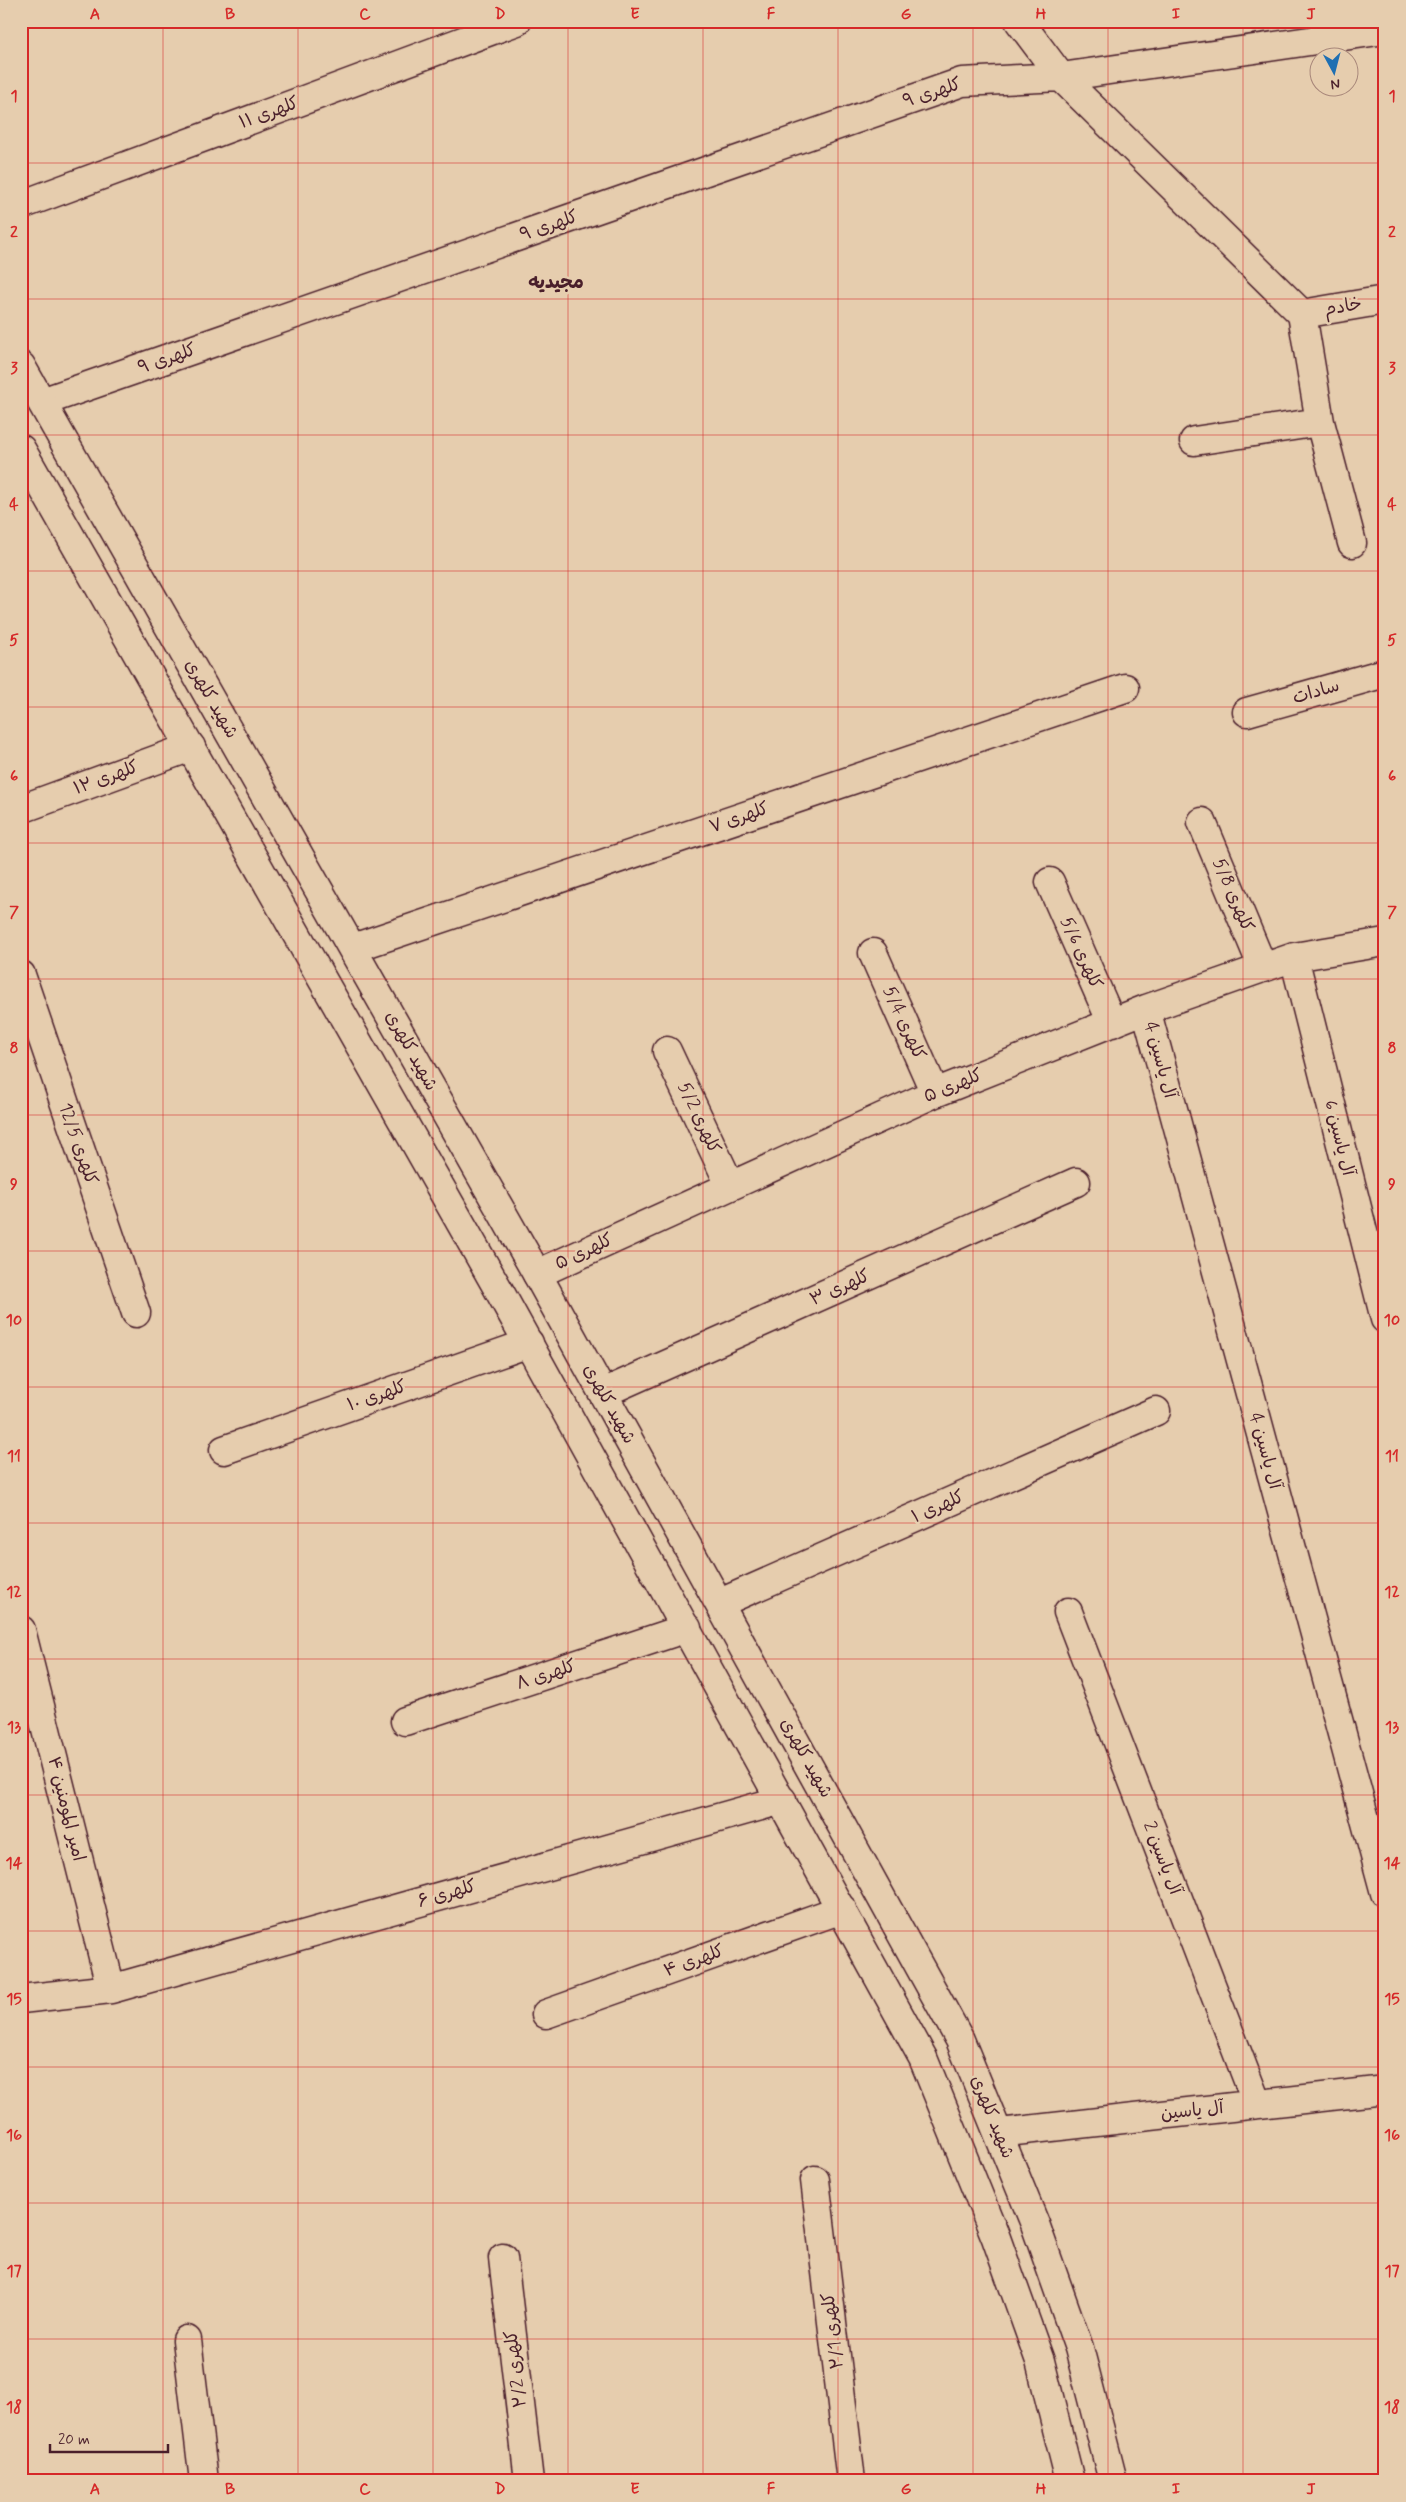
<svg xmlns="http://www.w3.org/2000/svg" width="1406" height="2502" font-family="Mynerve,'Playpen Sans Arabic',sans-serif">
  <rect width="100%" height="100%" fill="#e6cdae"/>
  <filter id="ink" filterUnits="userSpaceOnUse"><feTurbulence type="fractalNoise" baseFrequency=".02" numOctaves="2"/><feDisplacementMap in="SourceGraphic" scale="10" xChannelSelector="R" yChannelSelector="G"/><feConvolveMatrix kernelMatrix="1 2 1 2 8 2 1 2 1" color-interpolation-filters="sRGB"/></filter>
  <g filter="url(#ink)">
    <g fill="none" stroke-linecap="round" stroke-linejoin="round">
      <defs>
        <path id="street" d="M1019,21L1061,77L1302,314L1320,422L1352,543
          M21,205L517,21
          M1302,314L1385,300
          M42,402L962,82L1061,77L1385,30
          M1194,441L1320,422
          M1247,712L1385,673
          M21,809L191,747
          M1202,822L1263,968
          M1050,882L1112,1023
          M353,948L1125,688
          M873,953L935,1093
          M1294,957L1385,1319
          M21,975L136,1313
          M1146,1009L1385,1893
          M667,1051L730,1185
          M537,1274L935,1093L1146,1009L1294,957L1385,942
          M603,1393L1076,1182
          M224,1450L529,1343
          M720,1603L1156,1411
          M1068,1612L1257,2104
          M21,1630L111,1989
          M405,1721L687,1628
          M21,1999L111,1989L782,1800
          M546,2014L842,1909
          M999,2133L1385,2090
          M815,2180L851,2481
          M503,2258L529,2481
          M187,2340L204,2481"/>
        <path id="secondary" d="M21,366L537,1274L960,2040L1035,2224L1079,2348L1113,2481
          M21,449L501,1294L923,2058L996,2238L1040,2361L1070,2481"/>
      </defs>
      <use href="#street" stroke="#4a1f2b" stroke-width="31"/>
      <use href="#secondary" stroke="#4a1f2b" stroke-width="31"/>
      <use href="#street" stroke="#e6cdae" stroke-width="28"/>
      <use href="#secondary" stroke="#e6cdae" stroke-width="28"/>
    </g>
  </g>
  <path fill="none" stroke="#d62828" stroke-width="1" stroke-opacity="0.55" d="M163,21V2481M298,21V2481M433,21V2481M568,21V2481M703,21V2481M838,21V2481M973,21V2481M1108,21V2481M1243,21V2481M21,163H1385M21,299H1385M21,435H1385M21,571H1385M21,707H1385M21,843H1385M21,979H1385M21,1115H1385M21,1251H1385M21,1387H1385M21,1523H1385M21,1659H1385M21,1795H1385M21,1931H1385M21,2067H1385M21,2203H1385M21,2339H1385"/>
  <g text-anchor="middle" dominant-baseline="central" stroke-width="5" stroke-linejoin="round" paint-order="stroke">
    <g font-size="18" fill="#4a1f2b" stroke="#e6cdae">
      <text transform="translate(932 93) rotate(-18)">کلهری ۹</text>
      <text transform="translate(269 113) rotate(-20)">کلهری ۱۱</text>
      <text transform="translate(549 226) rotate(-19)">کلهری ۹</text>
      <text transform="translate(1343 307) rotate(-10)">خادم</text>
      <text transform="translate(167 359) rotate(-19)">کلهری ۹</text>
      <text transform="translate(1316 692) rotate(-16)">سادات</text>
      <text transform="translate(211 699) rotate(60)">شهید کلهری</text>
      <text transform="translate(106 778) rotate(-20)">کلهری ۱۲</text>
      <text transform="translate(739 818) rotate(-19)">کلهری ۷</text>
      <text transform="translate(1233 895) rotate(67)">کلهری 5/8</text>
      <text transform="translate(1081 953) rotate(66)">کلهری 5/6</text>
      <text transform="translate(904 1023) rotate(66)">کلهری 5/4</text>
      <text transform="translate(411 1051) rotate(61)">شهید کلهری</text>
      <text transform="translate(1160 1060) rotate(75)">آل یاسین 4</text>
      <text transform="translate(953 1086) rotate(-22)">کلهری ۵</text>
      <text transform="translate(699 1118) rotate(65)">کلهری 5/2</text>
      <text transform="translate(1339 1138) rotate(76)">آل یاسین 6</text>
      <text transform="translate(78 1144) rotate(71)">کلهری 12/5</text>
      <text transform="translate(584 1252) rotate(-25)">کلهری ۵</text>
      <text transform="translate(840 1288) rotate(-24)">کلهری ۳</text>
      <text transform="translate(377 1396) rotate(-19)">کلهری ۱۰</text>
      <text transform="translate(609 1404) rotate(61)">شهید کلهری</text>
      <text transform="translate(1265 1451) rotate(75)">آل یاسین 4</text>
      <text transform="translate(938 1507) rotate(-24)">کلهری ۱</text>
      <text transform="translate(546 1675) rotate(-18)">کلهری ۸</text>
      <text transform="translate(806 1758) rotate(61)">شهید کلهری</text>
      <text transform="translate(66 1809) rotate(76)">امیر المومنین ۴</text>
      <text transform="translate(1162 1858) rotate(69)">آل یاسین 2</text>
      <text transform="translate(447 1894) rotate(-16)">کلهری ۶</text>
      <text transform="translate(694 1961) rotate(-20)">کلهری ۴</text>
      <text transform="translate(1192 2111) rotate(-6)">آل یاسین</text>
      <text transform="translate(992 2117) rotate(68)">شهید کلهری</text>
      <text transform="translate(833 2331) rotate(-97)">کلهری ۲/1</text>
      <text transform="translate(516 2369) rotate(-97)">کلهری ۲/2</text>
    </g>
    <g font-size="19" font-weight="bold" fill="#4a1f2b" stroke="#e6cdae">
      <text x="556" y="282">مجیدیه</text>
    </g>
  </g>
  <rect width="1406" height="2502" fill="none" stroke="#e6cdae" stroke-width="55"/>
  <g transform="translate(1334 72) rotate(173)"><circle r="24" fill="#e6cdae" stroke="#a8877a"/>
  <path d="M0-4L9 19L0 12L-9 19Z" fill="#1f6fb2"/>
  <text y="-8" font-size="14" font-weight="bold" text-anchor="middle" fill="#4a1f2b">N</text>
  </g>
  <path d="M50 2444v8h118v-8" fill="none" stroke="#4a1f2b" stroke-width="2.5"/>
  <text x="58" y="2444" font-size="15" fill="#4a1f2b" stroke="#e6cdae" stroke-width="4" paint-order="stroke">20 m</text>
  <rect x="28" y="28" width="1350" height="2446" fill="none" stroke="#d62828" stroke-width="2"/>
  <g font-size="16" text-anchor="middle" font-weight="bold" fill="#d62828">
    <text x="95" y="19">A</text>
    <text x="230" y="19">B</text>
    <text x="365" y="19">C</text>
    <text x="500" y="19">D</text>
    <text x="635" y="19">E</text>
    <text x="771" y="19">F</text>
    <text x="906" y="19">G</text>
    <text x="1041" y="19">H</text>
    <text x="1176" y="19">I</text>
    <text x="1311" y="19">J</text>
    <text x="14" y="101">1</text>
    <text x="1392" y="101">1</text>
    <text x="14" y="237">2</text>
    <text x="1392" y="237">2</text>
    <text x="14" y="373">3</text>
    <text x="1392" y="373">3</text>
    <text x="14" y="509">4</text>
    <text x="1392" y="509">4</text>
    <text x="14" y="645">5</text>
    <text x="1392" y="645">5</text>
    <text x="14" y="781">6</text>
    <text x="1392" y="781">6</text>
    <text x="14" y="917">7</text>
    <text x="1392" y="917">7</text>
    <text x="14" y="1053">8</text>
    <text x="1392" y="1053">8</text>
    <text x="14" y="1189">9</text>
    <text x="1392" y="1189">9</text>
    <text x="14" y="1325">10</text>
    <text x="1392" y="1325">10</text>
    <text x="14" y="1461">11</text>
    <text x="1392" y="1461">11</text>
    <text x="14" y="1597">12</text>
    <text x="1392" y="1597">12</text>
    <text x="14" y="1732">13</text>
    <text x="1392" y="1732">13</text>
    <text x="14" y="1868">14</text>
    <text x="1392" y="1868">14</text>
    <text x="14" y="2004">15</text>
    <text x="1392" y="2004">15</text>
    <text x="14" y="2140">16</text>
    <text x="1392" y="2140">16</text>
    <text x="14" y="2276">17</text>
    <text x="1392" y="2276">17</text>
    <text x="14" y="2412">18</text>
    <text x="1392" y="2412">18</text>
    <text x="95" y="2494">A</text>
    <text x="230" y="2494">B</text>
    <text x="365" y="2494">C</text>
    <text x="500" y="2494">D</text>
    <text x="635" y="2494">E</text>
    <text x="771" y="2494">F</text>
    <text x="906" y="2494">G</text>
    <text x="1041" y="2494">H</text>
    <text x="1176" y="2494">I</text>
    <text x="1311" y="2494">J</text>
  </g>
</svg>
